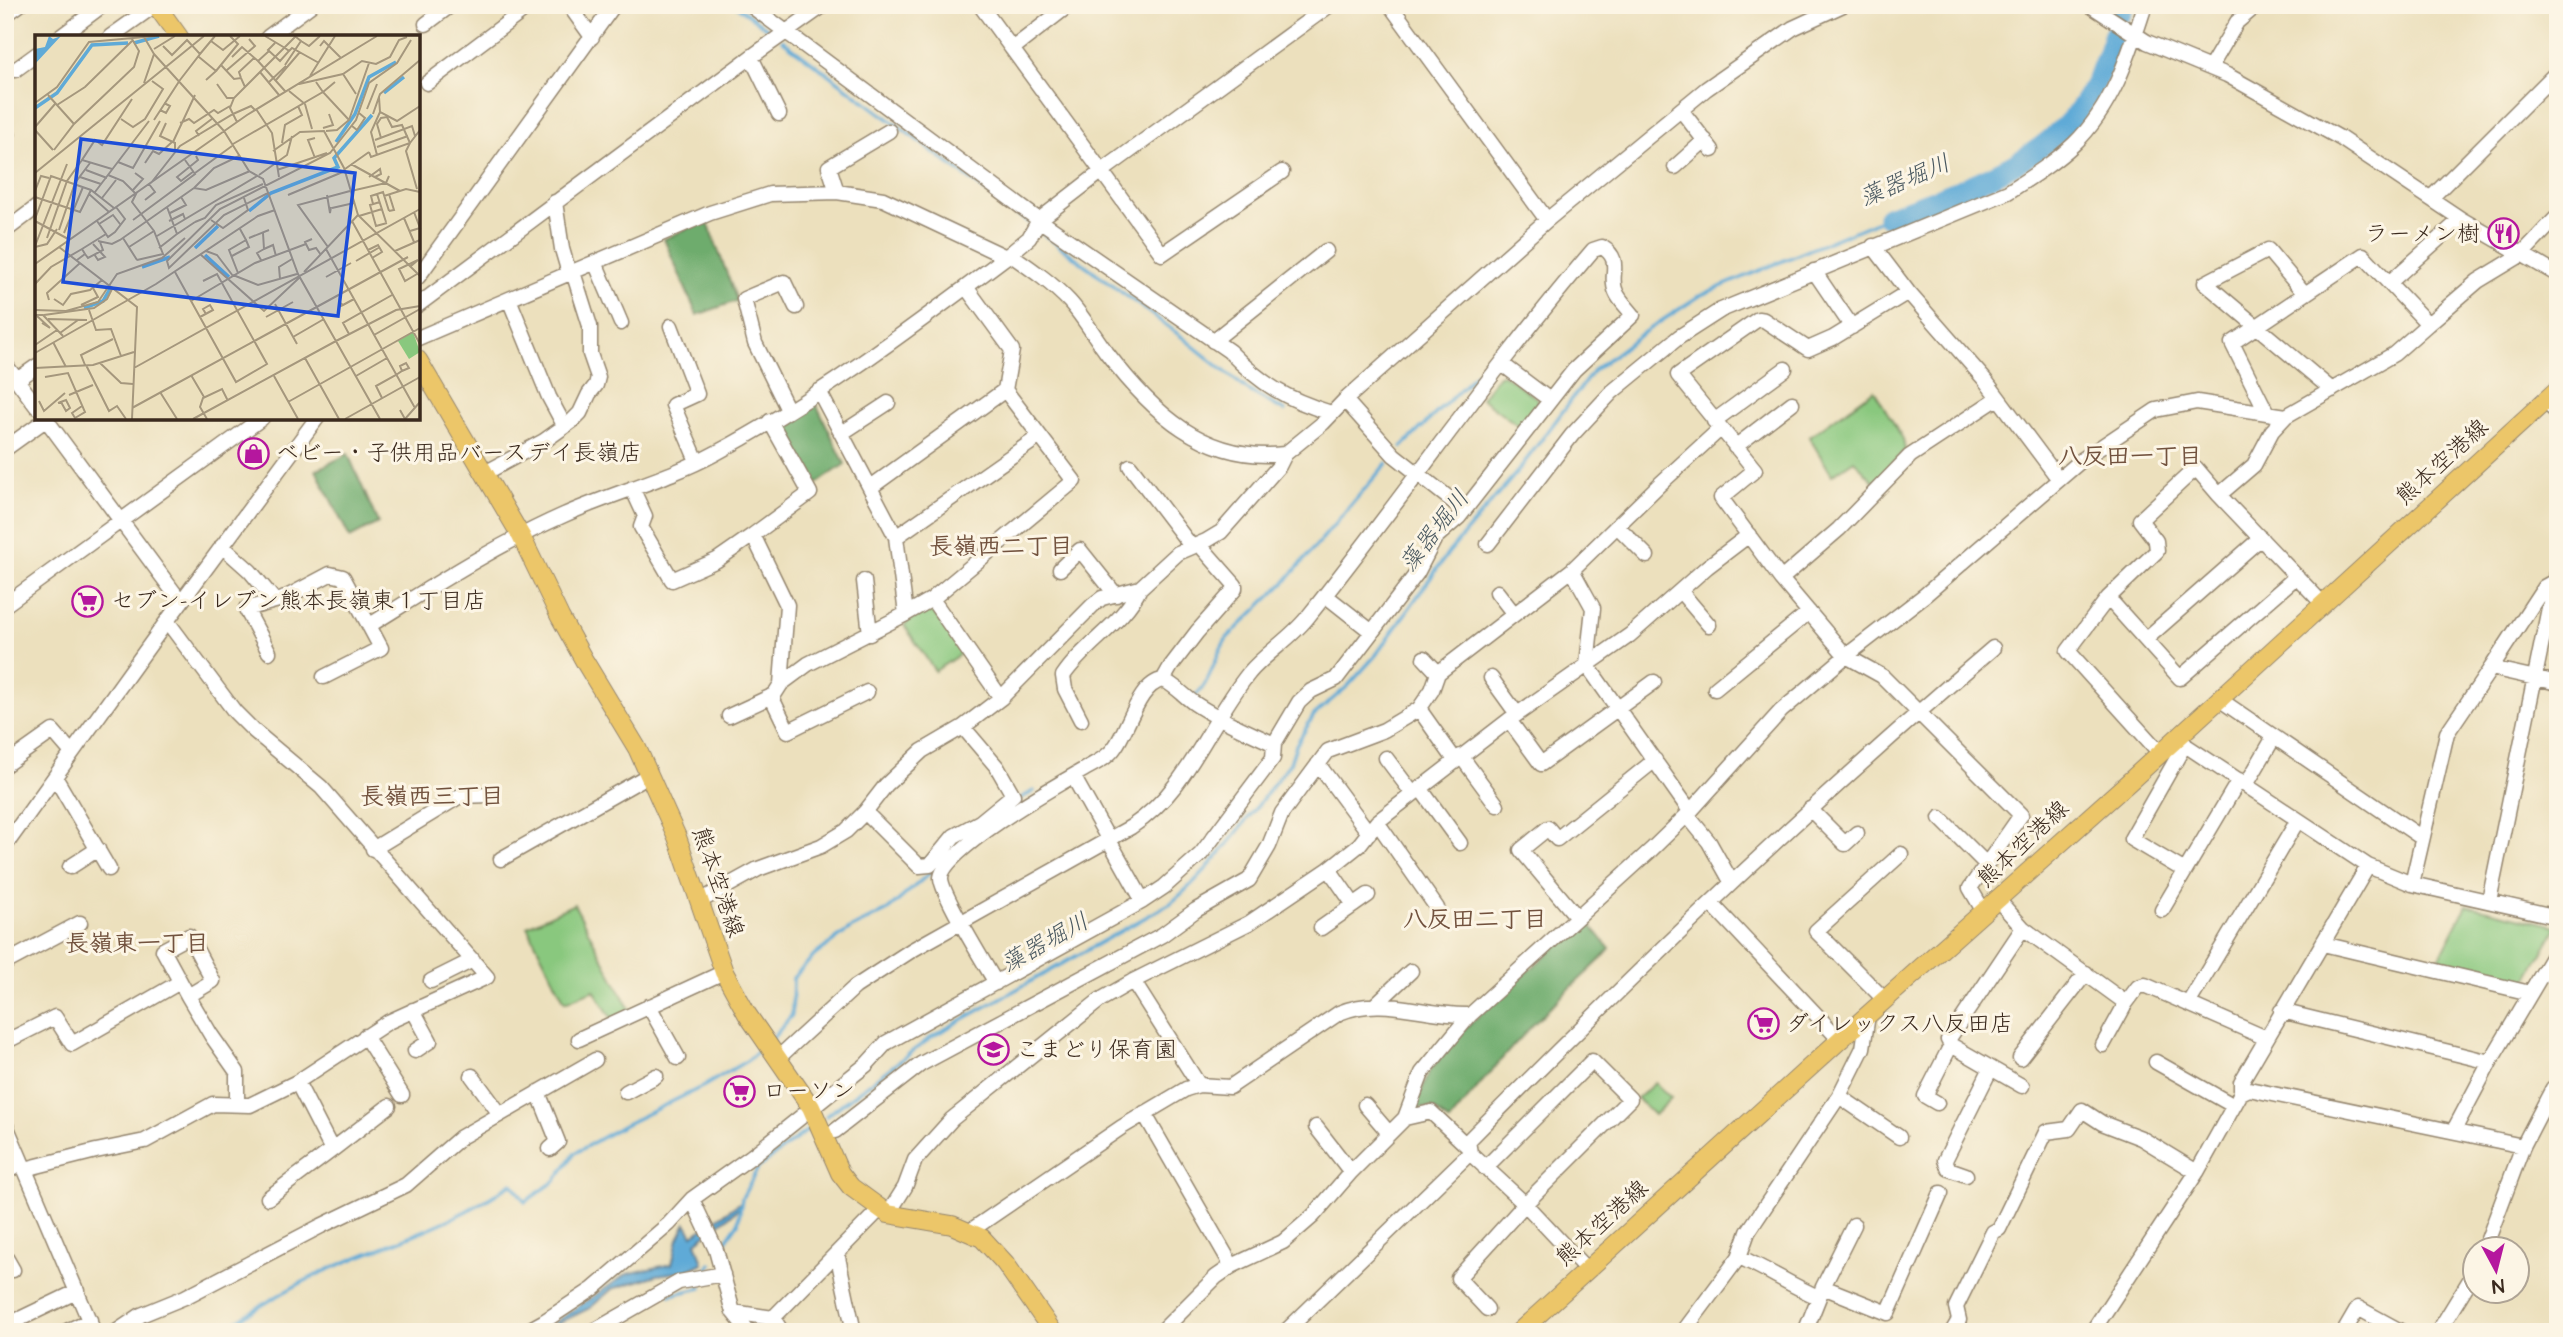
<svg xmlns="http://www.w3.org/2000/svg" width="2563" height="1337" font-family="'Architects Daughter','Klee One',sans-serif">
  <rect width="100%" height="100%" fill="#fcf5e5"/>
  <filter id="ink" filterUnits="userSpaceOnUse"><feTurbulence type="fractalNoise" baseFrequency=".0143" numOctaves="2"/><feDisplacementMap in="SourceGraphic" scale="14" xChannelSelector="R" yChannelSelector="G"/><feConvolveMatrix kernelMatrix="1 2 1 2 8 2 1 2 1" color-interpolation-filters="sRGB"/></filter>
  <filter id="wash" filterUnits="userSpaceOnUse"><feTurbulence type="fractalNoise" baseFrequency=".00686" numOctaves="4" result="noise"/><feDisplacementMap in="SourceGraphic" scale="28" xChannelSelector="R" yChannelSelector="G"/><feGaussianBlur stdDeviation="1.57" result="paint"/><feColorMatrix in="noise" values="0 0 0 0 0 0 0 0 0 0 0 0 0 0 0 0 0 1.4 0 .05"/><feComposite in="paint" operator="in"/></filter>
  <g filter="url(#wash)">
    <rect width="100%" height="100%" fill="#ece0bd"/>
    <path fill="#89c87e" stroke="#62794e" stroke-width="2" d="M1503,374L1538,399V405L1520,427L1481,398L1499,375Z
      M1874,390L1903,439L1905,450L1875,483L1854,460L1832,475L1809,437Z
      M929,606L963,652L935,671L904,625Z
      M574,904L630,1010L612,1019L594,990L565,1002L527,926Z
      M2467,905L2556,926V929L2525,983L2436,965Z
      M1655,1083L1671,1098L1654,1115L1637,1098Z"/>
    <path fill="#6eac6d" stroke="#546b46" stroke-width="2" d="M707,220L737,301L697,315L664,239Z
      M816,404L845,464L812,487L779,429Z
      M348,454L378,523L350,538L316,470Z
      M1586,919L1610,949C1596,966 1580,978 1564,994C1522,1033 1485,1078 1449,1122L1433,1108H1415L1429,1072L1460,1033Z"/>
    <path fill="#5faad7" stroke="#4d6a7a" stroke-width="2" d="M741,1202V1207L696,1242L703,1263L687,1271L657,1275L612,1289L590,1308L540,1332L627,1274L672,1264L678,1239L686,1223L693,1235Z"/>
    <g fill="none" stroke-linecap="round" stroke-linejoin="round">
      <path stroke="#5faad7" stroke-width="3.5" d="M735,5L776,35
        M782,40L1032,225
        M1038,230L1182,337L1249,391L1285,411
        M1402,447L1489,361L1491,362
        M1193,697C1209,688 1215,655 1227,638L1286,581L1387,463
        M1014,802L1034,791
        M771,1040L792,1015L793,978L815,955L850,929L888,910L933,870
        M826,1116L933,1036L1171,903C1218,864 1252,811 1290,763L1296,745L1314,715L1348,686L1376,655L1449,552L1518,471L1594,370L1643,333L1701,295L1888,217
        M724,1243L738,1223L742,1198L758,1168L809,1129
        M708,1269L711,1264
        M670,1295L701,1288
        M220,1332C253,1310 287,1289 323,1272C386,1243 455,1225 512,1183L525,1202L555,1181L575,1153L624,1125L704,1086L748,1060L762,1047"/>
      <path stroke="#5faad7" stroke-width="21" d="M2121,13L2124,5
        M1888,217C1958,190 2045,166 2087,98C2099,78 2107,57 2114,34"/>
    </g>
  </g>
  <g filter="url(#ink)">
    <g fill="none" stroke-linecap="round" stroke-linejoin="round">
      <defs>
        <path id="minor" d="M569,5L592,37
          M750,5L1039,220L1229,351C1262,385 1286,399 1331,413
          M980,5L1162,254L1282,172
          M1390,5L1547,220
          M2090,5L2147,42L2227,75L2340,138L2461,219L2558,275
          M5,15L19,5
          M426,24L451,5
          M60,37L103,5
          M110,37L155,5
          M268,37L311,5
          M1012,49L1069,5
          M751,57L779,114
          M2210,68L2237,22L2257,5
          M15,70L37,54
          M427,83L531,5
          M1681,110L1712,150
          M5,130L8,134L5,136
          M1675,167L1705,140
          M837,192L829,167L889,131
          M2432,197L2558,71
          M555,202L562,249L569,273
          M5,231L37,207
          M1873,246L1908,292L1985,380L2058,478
          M1010,254C1030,268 1052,283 1069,301C1083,316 1094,336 1107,353C1152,412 1205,463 1285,454
          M595,262L621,323
          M1814,271L1852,327
          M418,277L614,5
          M966,287L1012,350L1005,390L1074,481L932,599L1001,698
          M1908,292L1833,338L1808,349L1764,320L1758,319L1678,375L1755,470L1721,498L1781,579L1846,656L1882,676L2021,815L1970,888L1984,912
          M2305,294L2268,250L2205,283L2332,390
          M509,299L549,397L564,425
          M418,305L751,57L824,5
          M2428,324L2478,281L2521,255L2558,216
          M671,326L697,394L673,405L697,461
          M418,338L710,213L770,194L837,192L883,199L1006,257
          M1213,341L1326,251
          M5,364L37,407
          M1502,364L1550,400
          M17,380L37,366
          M819,391L896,537
          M1345,400L1394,455L1464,510
          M2544,401L2558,413
          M788,410L755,343L744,299L784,282L796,307
          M2267,413L2232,343L2363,255L2389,283
          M45,418L181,602
          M770,421L810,493L753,535L787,605L781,684
          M1714,421L1785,369
          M842,433L888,403
          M1735,447L1792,403
          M5,449L48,418
          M1130,466L1191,546
          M485,473L544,441L572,421L580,413L589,394L596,385L598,377L590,354V326L573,272
          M871,487L1005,390
          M632,488L645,516L641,527L672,580L717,560L753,535
          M1617,526L1647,556
          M1488,544L1572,435L1612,392L1679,337L1721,310L2008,192C2031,177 2054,163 2074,144C2113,107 2129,55 2145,5
          M222,546L250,571L275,601L283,599L330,574L343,577L381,648L324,677
          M1060,569L1080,550L1116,595
          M1781,579L1839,529L1910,456L1998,398
          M864,581L870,634
          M1497,592L1514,614
          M1681,592L1709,625
          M1325,595L1372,632
          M2108,598L2180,678L2297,576
          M932,599L906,614L896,537L1040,436
          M2323,604L2219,495L2254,465L2272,431L2286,416L2394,354L2428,324L2389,283L2461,219
          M5,605L262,418
          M370,625C433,586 496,545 564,515C613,493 668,479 716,453C819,398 913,327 1006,257L1029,238L1039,220L1101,172L1330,5
          M2146,639L2261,538
          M269,652L246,609L275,601
          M1424,658L1438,673
          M2491,668L2544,587L2553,582
          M1491,678L1517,714
          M1163,680L1171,666L1197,632L1235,589V585L1199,544
          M1715,689L1809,612
          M771,696L788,731L867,692
          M2219,699L2422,838
          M729,716L774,695L781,684L808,664L906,614
          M1081,720L1065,689L1063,676C1085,643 1123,624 1140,588
          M1509,720L1541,764L1654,682
          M2176,739L2368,866L2412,884L2558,917
          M2160,753L2068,651L2108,598L2157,551L2156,541L2140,520L2196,468L2219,495
          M1461,756L1497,805
          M1386,758L1413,794
          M1455,760L1419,709L1432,690L1438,673L1572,570
          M1318,764L1369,833
          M5,765L53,731L72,753
          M1073,776L1143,901
          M55,777L109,869
          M2246,785L2274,737
          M1420,788L1460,843
          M1810,809L1845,844L1857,833
          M1690,811L1587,665L1593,608L1572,570L1660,484L1720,429
          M865,812L919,866L930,865L954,836L980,822L1013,795L997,767L963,727
          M1687,815L1709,842L1732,883
          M1940,818L1987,865
          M1377,822L1437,908
          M5,846L167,621L317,418
          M373,849L460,796L491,795
          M501,859L649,775
          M70,867L98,849
          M1329,869L1354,905
          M2185,871L2131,839L2185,744
          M2412,884L2447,733L2491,668L2558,683
          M1998,900L2023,928L2126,1003L2138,987L2145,985L2266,1038
          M700,901L758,869L821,846L846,831L865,812L886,785L922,751L963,727L1001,698L1093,605L1102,598L1140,588L1178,553L1206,541L1221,532L1279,466L1285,454L1323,423L1345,400L1547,220L1706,89L1793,28L1843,5
          M2489,901L2558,564
          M1711,903L1840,1040
          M2162,910L2239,780
          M1577,917L1521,850L1548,828L1557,839L1655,760
          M1321,928L1368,895
          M2323,944L2530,993
          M5,963L80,923
          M431,981L473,960
          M1133,981L1199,1085
          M996,983C986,966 941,893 941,878C942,850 1059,784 1085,769C1095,763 1108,758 1115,747C1128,730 1139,683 1163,680C1175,685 1184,696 1194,703C1219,720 1247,731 1274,744
          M188,996L163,950L189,936L213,981L188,996L211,1035L237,1072V1104
          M1885,1000L1816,931L1901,854
          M1376,1004L1411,971
          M2188,1004L2298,820
          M649,1006L678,1058
          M413,1010L430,1041L415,1051
          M2281,1011L2490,1062
          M365,1036L402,1095
          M579,1039L724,972
          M5,1042L55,1017L72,1044L180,982
          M2103,1045L2126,1003
          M2020,1058L2086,973
          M2156,1062L2234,1106
          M472,1076L500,1114
          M2022,1086L1951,1045L1948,1040L2023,928
          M538,1092L558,1142L550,1149
          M626,1092L656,1076
          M2241,1093L2249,1089L2523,1146L2484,1250
          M1839,1096L1899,1137
          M1937,1103L1925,1096L1951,1045
          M1365,1105L1389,1133
          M1144,1113L1232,1266
          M1405,1118L1431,1112L1467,1146
          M5,1123L94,1332
          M1316,1127L1351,1172
          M2454,1130L2490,1062L2558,947
          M835,1131L921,1064L1162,935L1196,910L1249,880L1269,846L1282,813L1328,751L1384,730L1419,709
          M2523,1146L2553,1088L2558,1085
          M332,1150L389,1106
          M1485,1168L1592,1061L1630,1099L1525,1204L1458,1278L1487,1309
          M25,1169L96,1151L145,1141L213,1104L250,1105L297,1082L388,1022L487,977L321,787L253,730L235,712L167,621
          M5,1172L22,1164
          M1966,1175L1949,1169L1945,1160L1991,1068
          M268,1198L332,1150L297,1082
          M692,1199L716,1250L733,1312L749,1332
          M888,1214L905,1187L915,1160L952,1119L1100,1000L1133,981L1249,923L1329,869L1359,845L1377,822L1413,794L1509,720L1630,635L1707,567L1749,535
          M970,1231L1122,1127L1186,1089L1199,1085L1230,1087L1339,1013C1383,994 1425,1017 1470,1015L1651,850L1687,815L1781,711L1846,656L1925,595L2083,459L2156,410L2197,402L2286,416
          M837,1253L854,1332
          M5,1256L13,1270
          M1739,1257C1767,1269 1790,1285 1818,1297
          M1587,1270L1525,1204L1470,1153L1468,1141C1637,970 1810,804 1993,648
          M1823,1287L1854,1225
          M733,1312L773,1318L782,1332
          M5,1326L78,1291
          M65,1332L90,1320
          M116,1332L141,1315L185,1297L321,1226L406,1185L461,1137L595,1060
          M525,1332L543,1322L593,1289L669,1224L692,1199L752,1156L866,1065L886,1043L1143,901L1164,887L1201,854L1273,758L1274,744L1299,702L1311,691L1336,679L1417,573L1435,538L1459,517L1574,370L1633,315C1628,308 1619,300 1616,292C1608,276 1624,260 1602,247L1593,250C1492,368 1404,497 1307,618C1290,639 1266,653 1249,673C1207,725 1189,789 1131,827L912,950L855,987L778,1058
          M592,1332L679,1282L723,1274
          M764,1332L773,1318L880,1209
          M1161,1332L1216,1277L1232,1266L1283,1242L1313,1216L1351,1172L1405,1118L1422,1073L1470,1015
          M1285,1332L1470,1153
          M1683,1332L1739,1257L1748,1232L1839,1096L1863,1048L1868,1015
          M1805,1332L1823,1287L1888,1313L1941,1193
          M1952,1332L1959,1320L1956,1307L1993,1232L1999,1229L2046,1132L2069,1129L2082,1110L2102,1123L2141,1138L2197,1172
          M2092,1332L2197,1172L2241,1093V1082L2368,866
          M2344,1332L2358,1308L2402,1332
          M2438,1332L2476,1270"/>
        <path id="major" d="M156,5L179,37
          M418,360L521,536L560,617L585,662L637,748L677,837L724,972L747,1014L811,1107L840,1173L851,1187L888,1214L952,1225L982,1238L1005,1263L1053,1332
          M1519,1332L1842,1038L2129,782L2558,389"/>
      </defs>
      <use href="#minor" stroke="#94856e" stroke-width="17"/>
      <use href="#major" stroke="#94856e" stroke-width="20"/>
      <use href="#minor" stroke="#fff" stroke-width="14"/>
      <use href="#major" stroke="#ecc669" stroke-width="18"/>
    </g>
  </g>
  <defs>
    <symbol id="restaurant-ring" viewBox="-11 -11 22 22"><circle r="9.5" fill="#fcf5e5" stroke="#b5179e" stroke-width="1.5"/><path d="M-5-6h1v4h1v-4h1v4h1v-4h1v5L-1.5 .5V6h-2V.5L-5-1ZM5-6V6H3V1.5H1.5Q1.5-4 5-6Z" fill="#b5179e"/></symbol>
    <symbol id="shop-ring" viewBox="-11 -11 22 22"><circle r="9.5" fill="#fcf5e5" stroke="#b5179e" stroke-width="1.5"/><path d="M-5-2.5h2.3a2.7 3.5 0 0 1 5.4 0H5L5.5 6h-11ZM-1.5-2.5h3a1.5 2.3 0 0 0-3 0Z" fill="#b5179e"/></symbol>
    <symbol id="supermarket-ring" viewBox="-11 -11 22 22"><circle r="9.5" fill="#fcf5e5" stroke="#b5179e" stroke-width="1.5"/><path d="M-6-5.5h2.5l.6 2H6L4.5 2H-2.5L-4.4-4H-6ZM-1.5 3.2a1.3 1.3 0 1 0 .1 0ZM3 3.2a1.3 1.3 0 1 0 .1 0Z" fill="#b5179e"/></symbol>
    <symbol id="school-ring" viewBox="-11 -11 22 22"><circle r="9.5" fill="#fcf5e5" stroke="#b5179e" stroke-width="1.5"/><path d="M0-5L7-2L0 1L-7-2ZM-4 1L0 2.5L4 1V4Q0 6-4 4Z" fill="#b5179e"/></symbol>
  </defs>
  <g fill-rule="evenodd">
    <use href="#restaurant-ring" x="2486" y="216" width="35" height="35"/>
    <use href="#shop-ring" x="236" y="436" width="35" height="35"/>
    <use href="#supermarket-ring" x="70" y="584" width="35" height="35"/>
    <use href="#supermarket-ring" x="1746" y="1006" width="35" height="35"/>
    <use href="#school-ring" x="976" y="1032" width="35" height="35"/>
    <use href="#supermarket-ring" x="722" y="1074" width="35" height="35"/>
  </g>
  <g text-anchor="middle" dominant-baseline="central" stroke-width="6" stroke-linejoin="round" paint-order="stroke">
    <g font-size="23" fill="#3b2a1e" stroke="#fcf5e5" text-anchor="start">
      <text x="2480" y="234" text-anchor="end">ラーメン樹</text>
      <text x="276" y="453">ベビー・子供用品バースデイ長嶺店</text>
      <text x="111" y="601">セブン-イレブン熊本長嶺東１丁目店</text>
      <text x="1786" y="1024">ダイレックス八反田店</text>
      <text x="1016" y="1050">こまどり保育園</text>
      <text x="763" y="1091">ローソン</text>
    </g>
    <g font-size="23" fill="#3b2a1e" stroke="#fcf5e5">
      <text transform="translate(2442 462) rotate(-42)">熊本空港線</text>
      <text transform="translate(2023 844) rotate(-43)">熊本空港線</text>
      <text transform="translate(718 882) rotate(71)">熊本空港線</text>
      <text transform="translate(1602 1223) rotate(-42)">熊本空港線</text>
    </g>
    <g font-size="24" font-style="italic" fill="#48575f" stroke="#fcf5e5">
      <text transform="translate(1905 181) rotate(-23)">藻器堀川</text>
      <text transform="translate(1435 531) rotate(-52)">藻器堀川</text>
      <text transform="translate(1045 943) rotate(-29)">藻器堀川</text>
    </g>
    <g font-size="24" font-weight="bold" fill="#72523e" stroke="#fcf5e5">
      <text x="2130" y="457">八反田一丁目</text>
      <text x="1001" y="547">長嶺西二丁目</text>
      <text x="432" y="797">長嶺西三丁目</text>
      <text x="1475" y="920">八反田二丁目</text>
      <text x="137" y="944">長嶺東一丁目</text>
    </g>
  </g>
  <g transform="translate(35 35)">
    <rect width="385" height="385" fill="#ece0bd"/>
    <path d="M378,297L385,317L374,324L363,306Z" fill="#89c87e"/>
    <path d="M14,1L18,4L26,1L0,29V14L10,12Z" fill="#5faad7"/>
    <path fill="none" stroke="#5faad7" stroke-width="3.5" d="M99,8L124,1M349,58L369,42M0,73L22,58L57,10L93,8M301,107L320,79L334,42L361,27M214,176L236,158L303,132L299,123L337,80M160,213L183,191M170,220L194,242M107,232L135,222M49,273L68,266L76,252"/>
    <path fill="none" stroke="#a5977d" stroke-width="2" d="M230,1L250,13M176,6L188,15L205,1M266,6L274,11L285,1M240,8L233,15L245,26L254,16L250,13M128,11L137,20L152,5L165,19L145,45M285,11L289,6L306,23M119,14L140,1M234,16L223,26L250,56M254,16L257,13L284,28M119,19L189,96M165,19L180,1M164,22L181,36L171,45M197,22L207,12L223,26M186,30L199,44L206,43L210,52M250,30L266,6L261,2M192,35L220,11L214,4M181,36L203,9L195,1M225,37L244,60M308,39L321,59M275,41L300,1M206,43L204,37L219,23M241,45L265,17M281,47L288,57L300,47M109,48L119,19L109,2M233,48L251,31M182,49L192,63H199M264,49L308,39L327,26L341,29L355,22L364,5L372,2M254,56L270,69L277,94M13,60L39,89M344,62L345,77L362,86L385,71M0,68L22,52L54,7L120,1M22,70L50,52L97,6M221,74L237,98L244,142M332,74L342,49M125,75L131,78L135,71L129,68M338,79L345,59L385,25M86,84L98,92L110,84L128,54L117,46M119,85L145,45M202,87L195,73L199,63L261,1M131,88L125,101L140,108V116M145,88L154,84L159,88L179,75L183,78L195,71M317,91L322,95L330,83L324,78M0,92L20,69M288,93L298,90L294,79M0,95L18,115M189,96L214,136L228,144L263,239L345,384M291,96L302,95L314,85L334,28M164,101L161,96L178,83M280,103L273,105L280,123M346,103L342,89L346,83L352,82L357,92L367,90L375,108L371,116L382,154M340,105L377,91L380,101M138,107L160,60M247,108L250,90L267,80L263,71M198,109L288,57L314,85M342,112L373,101M19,115L39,89L99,32L104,16L97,4M238,116L265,97L289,96L309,133L323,180L385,241M334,117L336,122L375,108L385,95V85M342,120L336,97L345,77M83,127L98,133L125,86M110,128L118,116L124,119L137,107M316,129L365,156M77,134L47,125L60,105L67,110L97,64M310,134L334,117M51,135L72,143M242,135L292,118M159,136L146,146L142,142L163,125L161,121M0,138L169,1M160,138L197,111M73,140L88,146L100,158M224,140L252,120L257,101M45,142L66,149M334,142L345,134L346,139L340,142M116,148L145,111L198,79L216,71L220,75M159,153L179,133L204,121M98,155L108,144L100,138M0,156L6,141L14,143M316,156L351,148L354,141M60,157L114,86M102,157L97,167L119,196L128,219L102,225M233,158L189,180L134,233L132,226L185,174L295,118L321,85L334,48L362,28L376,5M54,159L74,177M342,159L351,187M253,160L310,136M292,160L295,178L296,172M349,161L371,154L385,157M0,162L45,177L56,155M67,163L81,145M110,165L120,157L114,149M345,167L335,170L341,191L352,188M338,169L336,161L348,157L354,176M297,173L319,168M354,176L359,175L354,159M135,178L151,170L146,162M324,181L347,174M369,183L379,207M0,184L16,141L56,155L79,173M98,185L160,139L150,125M176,185L188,193L213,175L209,163M0,186L35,205M134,186L148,179L150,184M317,186L385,309M160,187L170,183L181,170L228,149M64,189L78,180L85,189M24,195L40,148L55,128M375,196L385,193L379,177M29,198L48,152M71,199L73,202L80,197L90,184L81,172M142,199L160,187M122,201L222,141M12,203L32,146L47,125M88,203L102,225M214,203L234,195M277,204L270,207L274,215L281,213L286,220M63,206L77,209L85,205L159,153L171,155L215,136M58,209L70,222L63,225L59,219M0,211L32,129M0,212L12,209L22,194M24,212L102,272L97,384M94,212L119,196M293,212L263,170L315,156M124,213L142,199L132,172M229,214L238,210L241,221M291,214L380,373M333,215L343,210L347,217L337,223M171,216L182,220L198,241M360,216L385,205M50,219L53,223L68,215L65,207M165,219L229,276L264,243M197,221L214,212L211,205M42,225L50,219L47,214L71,199L62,186M226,225L222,218L229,214L228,198M321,226L345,212M0,229L212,80L342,1M376,231L383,225L364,234L370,246L382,239M140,237L201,347L232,329L182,239L168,246M269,237L323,180M203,238L194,215L211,205L205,194M198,240L223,250L262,239M291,242L316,228M245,244L244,232L257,224M0,249L16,232L47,214M19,264L28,270L36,259L55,255L67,245M14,265L12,258L45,228M156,266L220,228L271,209M240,269L262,309M46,270L63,262L58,253M308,270L304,267L306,271L308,270L319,264M0,275L31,276L63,267L82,239L127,223L150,203M54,275L61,295L76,294L86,321M0,280H8L28,301M9,280L59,273L72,264L78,252M2,281L15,293L7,288M165,282L178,275L175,270L168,274L171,279M231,282L258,267M13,284L52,285M25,298L43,285M314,299L308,288L357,260M339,300L385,274M258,302L289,284M301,306L361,275L385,271M18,307L31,332M0,310L22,295M0,318L121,249L223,181L240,175M270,323L304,384M65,328L86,348L98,349M50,330L46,320L78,304M51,330L74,376L82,371L91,384M0,333L58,330L99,317M99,333L385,174M156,340L169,362M239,341L263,384M321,341L352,323M10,342L33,338L50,377L40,383L37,378L47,371M125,357L142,384M34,360L58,350M347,363L341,351L361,340L367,336L374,333L371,328L365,331L367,336M4,366L9,376L30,358M253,367L385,293M23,368L31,365L35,373L31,376L26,367M97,373L373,222M365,375L370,384L385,367M158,384L301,306M172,384L165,372L168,363L187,354L193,366M310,384L385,342"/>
    <path fill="#1d4ed8" fill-opacity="0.15" stroke="#1d4ed8" stroke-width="3.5" d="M46,104L320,138L303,281L28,247Z"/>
    <rect width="385" height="385" fill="none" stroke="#3b2a1e" stroke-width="3.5"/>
  </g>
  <rect width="2563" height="1337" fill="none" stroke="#fcf5e5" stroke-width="28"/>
  <g transform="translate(2496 1270) rotate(173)"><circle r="33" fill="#fcf5e5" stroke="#afa495" stroke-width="2"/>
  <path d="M0-5L12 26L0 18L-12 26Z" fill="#b5179e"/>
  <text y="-10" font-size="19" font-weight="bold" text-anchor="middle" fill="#3b2a1e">N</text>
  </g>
</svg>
